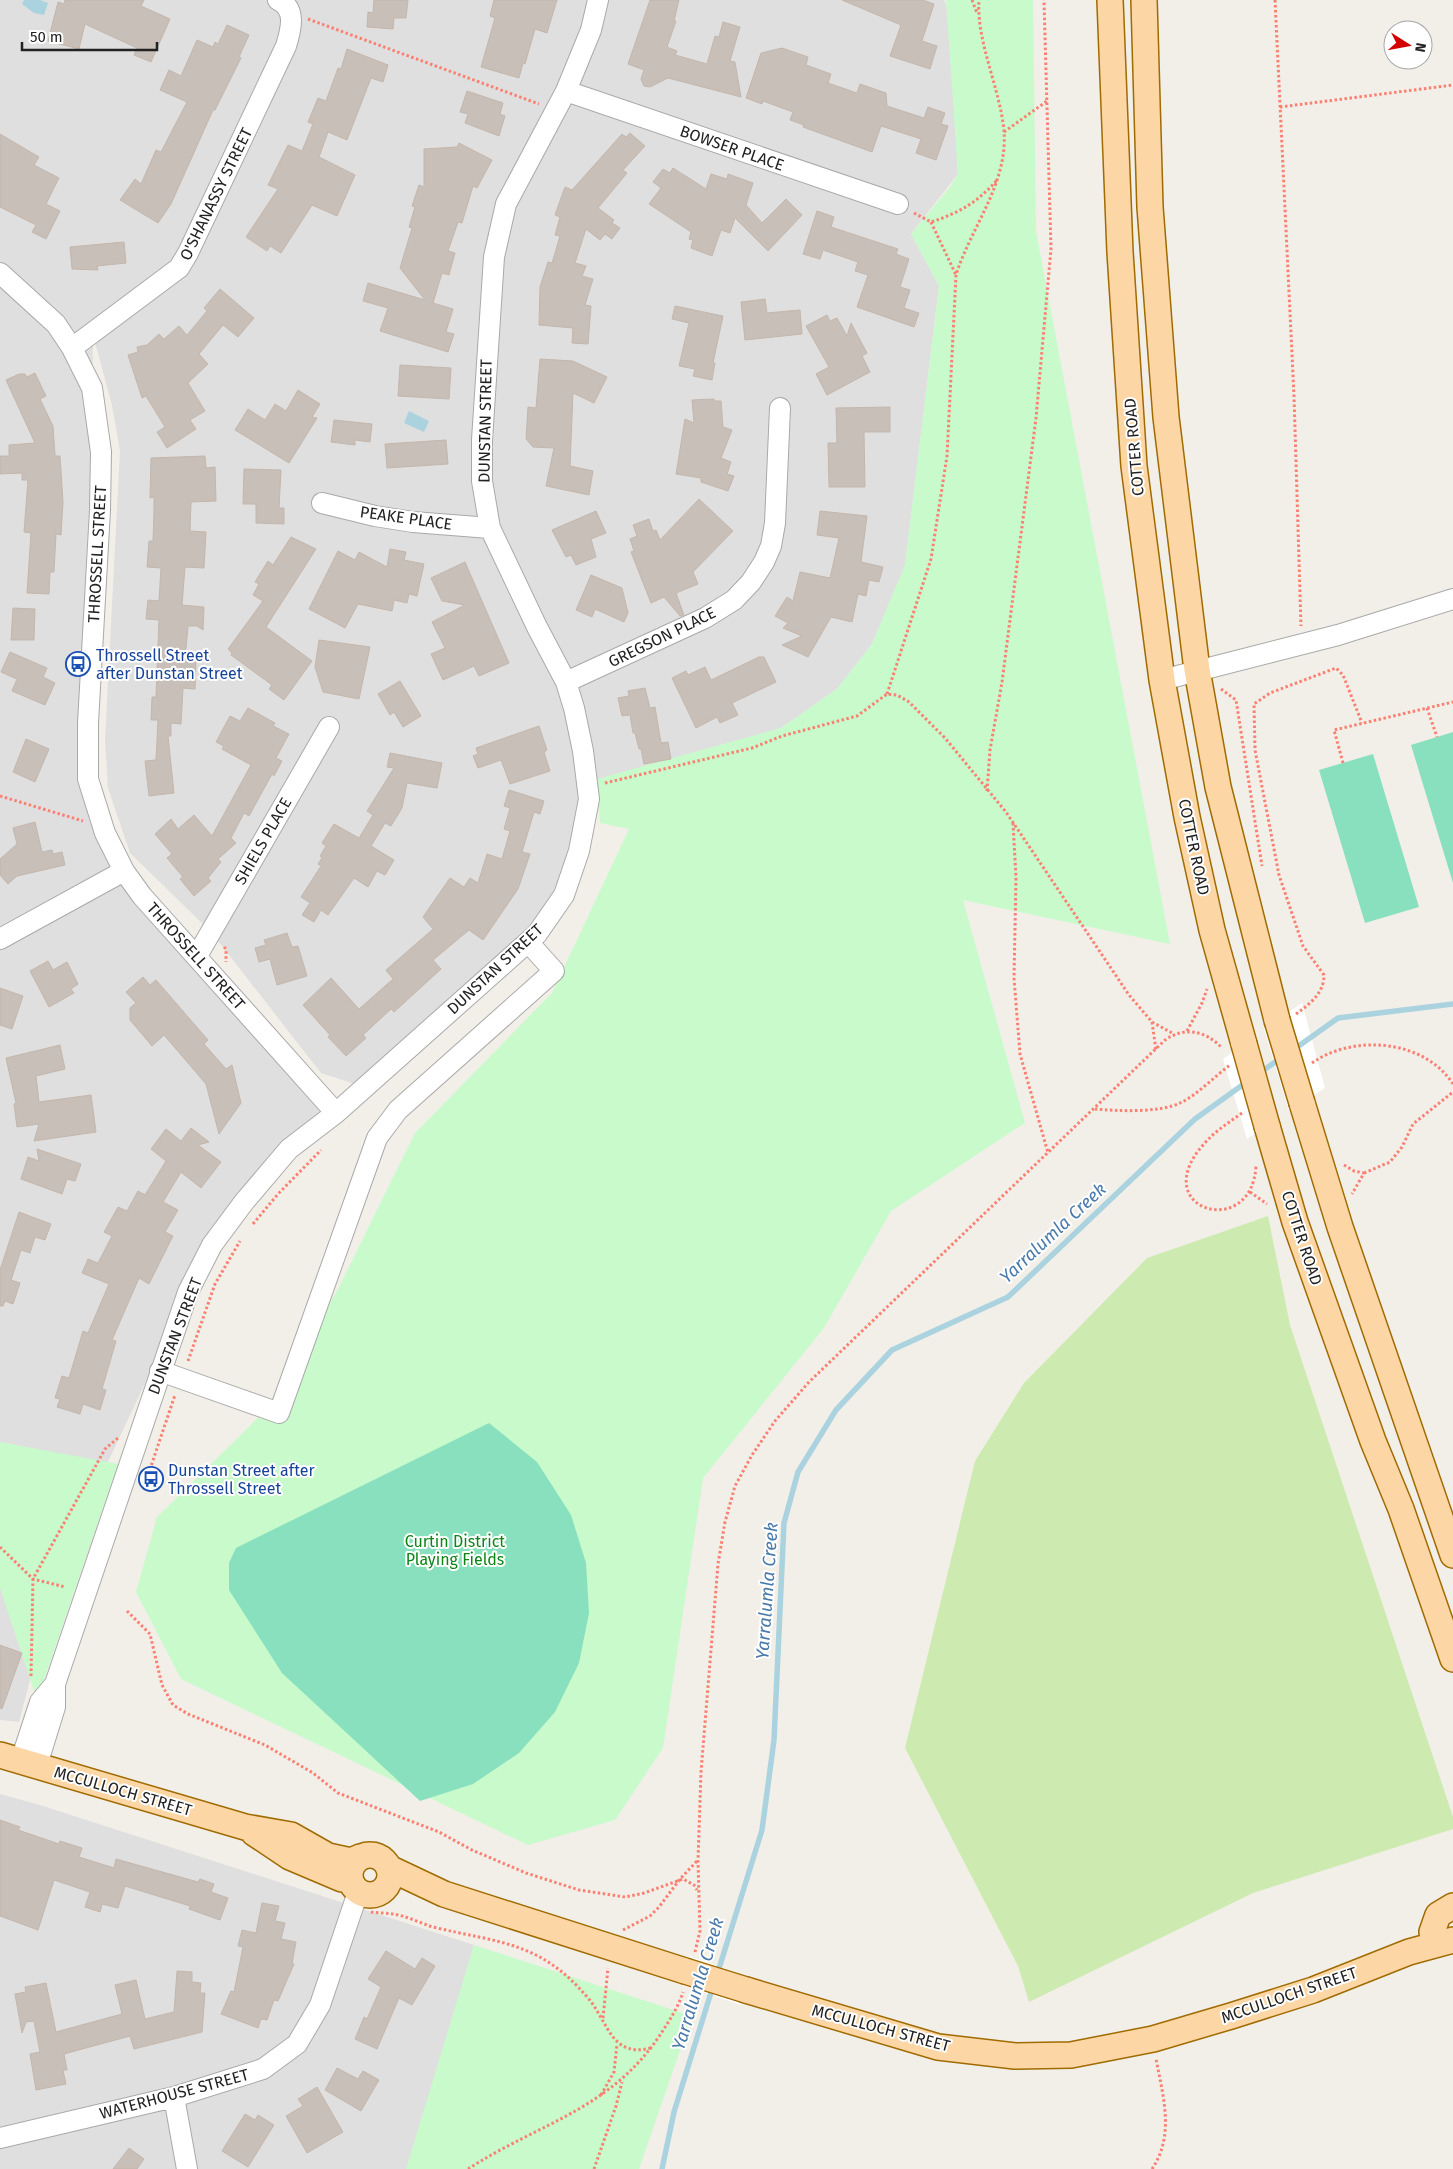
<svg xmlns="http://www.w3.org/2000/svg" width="1453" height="2169" font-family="'Fira Sans',sans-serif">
  <rect width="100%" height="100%" fill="#f2efe9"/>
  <path fill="#e0dfdf" d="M0,0H944L948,9L958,174L911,234L939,286L905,566L872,644L837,689L781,728L587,788L564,895L364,1087L321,1073L211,932L130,853L108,788L105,740L120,451L112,405L93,335L88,779L142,896L336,1113L289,1149L188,1292L107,1464L0,1442Z
    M0,1586L31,1676L19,1722L0,1720Z
    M0,1794L40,1805L474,1945L410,2169H0Z"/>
  <path fill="#cdebb0" d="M1268,1216L1290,1325L1453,1817V1829L1253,1893L1029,2002L1018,1966L905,1748L975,1461L1024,1383L1147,1258Z"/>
  <path fill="#c8facc" d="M946,0H1033L1036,231L1170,944L963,900L1025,1123L891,1211L824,1328L703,1478L663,1748L615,1820L528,1845L181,1679L136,1592L157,1517L268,1408L338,1289L415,1133L552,993L629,829L600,823L597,779L781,728L837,689L872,644L905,565L939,286L911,234L950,187L958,174Z
    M0,1442L118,1464L37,1700L0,1588Z
    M474,1945L692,2016L639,2169H406Z"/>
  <path fill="#88e0be" d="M1453,732V883L1411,745Z
    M1373,754L1419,907L1365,923L1319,770Z
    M489,1423L537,1462L571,1515L586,1563L589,1613L579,1663L555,1712L519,1753L473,1784L420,1801L282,1673L229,1590V1563L236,1548Z"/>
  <path fill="#aad3df" d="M24,0H40L48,3L44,15L34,13L22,4Z
    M409,411L429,421L424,432L404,423Z"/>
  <path fill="#fff" d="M1302,1003L1325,1088L1289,1111L1264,1029Z
    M1254,1036L1278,1119L1247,1139L1223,1059Z
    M689,1956L750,1977L741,2005L681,1985Z"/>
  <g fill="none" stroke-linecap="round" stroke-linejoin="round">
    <path stroke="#aad3df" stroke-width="5.5" d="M1293,1050L1338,1018L1453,1004
      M1258,1074L1281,1058
      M717,1975L762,1830L774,1740L784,1523L798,1472L836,1410L892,1350L1008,1297L1195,1119L1248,1081
      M662,2169L674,2112L713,1986"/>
  </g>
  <path fill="#c7bfb8" stroke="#c4b6ab" d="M65,0H144L141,6L170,19L151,62L134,55L137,48L85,24L79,49L48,41L58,2L64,4Z
    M374,0H408L406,18H394L393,29L367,27L368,12L373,13Z
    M494,0H557L547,33L535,29L525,64L523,63L519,78L481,67L495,18L490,16Z
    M650,0H679L674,21H676L667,47L677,51L675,55L707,64L715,36L719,37L723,22L740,27L730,61L735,62L741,97L668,78L650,87L644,86L641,79L644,70L628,64Z
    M842,0H923L934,4L922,41L937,46L930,69L890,56L901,25Z
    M227,25L249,35L239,57L241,58L215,110H213L171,204L158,223L120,200L135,179L141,184L156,150L161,152L187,102L160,90L169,70L181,76L197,40L213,47L215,42L218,44Z
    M782,48L808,57L806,65L831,74L828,83L857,93L860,84L886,93L887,106L924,118L928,107L945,113L941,124L948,126L936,160L916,153L921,139L881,126L872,152L803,127L804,125L790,120L793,112L763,101L762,104L746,98L761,53Z
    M347,49L388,65L383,82L371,78L347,140L328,132L319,157L355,175L337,216L312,205L281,253L270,246L267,251L246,237L278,189L268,185L288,145L302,151L313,124L308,122L318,98L326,101L338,68L341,69Z
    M467,91L503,103L500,114L505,116L499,136L465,123L468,114L460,112Z
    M630,133L645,146L623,170L627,173L598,208L614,220L612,223L620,228L612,239L605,234L600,240L586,229L575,263L586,266L582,276L593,279L585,305L591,306L588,344L572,343L573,328L539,325L540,287L548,262L552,263L560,236L555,235L560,217L555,215L565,187L572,190L622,134L626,137Z
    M0,134L39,157L34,165L59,178L46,204L60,211L46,239L32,232L36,225L0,207Z
    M459,143L492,160L477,188L473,186L462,223L458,222L448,251L455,253L449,275L442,273L433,303L453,309L446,332L454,334L448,352L380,331L388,308L363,301L368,283L425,300L400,268L412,228L409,227L415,207L412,206L419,185L424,187V149L457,147Z
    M673,168L706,189L711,174L727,179L728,174L753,183L746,205L762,223L786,199L802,215L768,251L735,218L730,233L721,230L712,256L691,248L693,240L689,239L691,232L649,204L661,188L653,182L663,169L670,173Z
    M817,211L834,217L831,227L898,249L896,254L909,259L900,287L910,290L904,308L919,313L914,327L857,307L868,275L855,271L858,262L823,250L820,259L803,254Z
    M124,242L126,263L97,266L98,270L72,269L70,247Z
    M220,289L254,318L238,337L223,325L199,354L208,364L188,383L205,411L190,420L196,429L167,448L157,432L165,427L146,396L142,398L128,355L138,352L137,347L147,345L159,334L164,339L179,326L187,335L207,311L204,308Z
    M765,299L767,313L800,310L802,334L745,340L741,302Z
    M675,306L723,316L713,363H715L712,380L693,376L695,369L679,366L689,323L672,319Z
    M827,315L830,321L837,318L847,336L851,323L867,353L862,356L870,372L827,395L816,374L829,367L806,326Z
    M540,359L573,361L607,377L594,403L573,393L570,466L593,471L589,495L546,486L554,448L533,447L526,439L528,407L536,408Z
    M400,365L451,368L449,399L398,396Z
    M35,373L46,396L40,399L53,426L55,456H60L63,502L61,535L56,534L54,572H50L49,594L27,593L31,533L24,532L28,480H22V473L0,474V456H9V445L35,443L6,380L19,374H25L27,377Z
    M298,390L320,404L312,417L317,418L289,463L235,430L248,409L265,420L275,404L286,411Z
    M714,399V401H721L723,427L732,430L721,458L731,462L727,474L734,476L728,491L701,482V478L676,474L685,419L694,423L692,400Z
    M890,407V432H864L865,487H829L828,443H837L836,408Z
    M334,420L372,424L370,442L355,440V445L331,442Z
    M446,440L448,464L387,468L385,444Z
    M205,456L206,468L215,467L216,501L191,502L190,531L206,532L204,568L185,567L182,605L204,607L203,630L197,626H188L185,659H196L195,689L183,688L181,724L171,723V736H168L174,793L149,796L145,761L156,760L158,720H151L152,697H156L159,620L146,619L148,600L159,601L161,568L147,567L149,541H153L154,512V497L150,498L151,458Z
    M244,469L281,470L279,508H284V524L256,523V504H243Z
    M699,499L733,531L693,572L698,584L676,593L684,615L680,616L664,597L651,603L631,552L634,551L630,539L637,536L633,525L649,519L653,531L656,530L660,540Z
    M596,511L606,533L591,539L596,557L576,565L571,555L566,557L552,530Z
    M820,511L867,516L861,562L883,567L879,582L869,580L866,596L858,594L852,622L831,617L808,657L782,645L802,636L783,628L788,623L775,616L787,597L793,601L800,572L830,578L839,538L817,535Z
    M291,537L316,549L266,627L312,661L284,700L269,689L272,685L231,655L232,653L228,649L263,601L253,595L259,584L255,582L268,561L273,565Z
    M390,549L406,552L404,560L424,564L417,596L409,594L407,603L394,600L392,611L358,604L345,628L309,609L338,551L355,560L359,552L387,567Z
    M465,562L509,663L479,676L474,666L443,680L431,654L445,648L432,622L465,605L442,601L431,578Z
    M591,575L622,588L628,613L624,622L595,609L592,617L576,610Z
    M13,608L35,609L34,640H11Z
    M319,640L370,647L359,699L323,692L315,667Z
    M10,652L47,668L43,677L55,683L45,705L12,691L17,679L1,672Z
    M759,657H764L776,682L732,703L738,715L720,723L717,717L696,728L672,678L686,671L688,675L705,667L711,680Z
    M400,681L421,716L403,727L394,712L390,715L378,694Z
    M645,688L650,708L655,707L661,743L668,742L671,759L644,764L641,749H639L635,733H633L630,715L622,716L618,698L629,696L628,691Z
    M248,708L275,723L273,726L289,734L276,758L282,761L274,776L272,774L249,816L244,813L231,838L236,843L218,859L221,862L208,878L211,881L194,896L180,879L183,877L167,858L172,854L155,834L171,819L178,829L194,815L212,836L251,765L222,749L224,746L216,742L230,716L240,721Z
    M539,726L547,750L544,752L550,771L510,784L501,760L478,768L473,756L478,754L476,748Z
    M26,739L49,749L35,782L13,772Z
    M390,753L442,763L437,788L407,783L402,808L391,826L385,823L371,846L394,860L385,875L377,871L368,887L354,878L328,915L321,910L314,922L302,915L310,903L301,897L321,866L318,864L322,858L320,856L326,846L322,843L334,824L359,838L373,815L367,811L394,768L387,767Z
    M509,790L544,801L540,814L534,812L522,852L530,854L518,889L483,940L469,930L433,960L441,969L394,1012L391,1009L363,1035L366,1038L346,1056L328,1037L330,1035L303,1005L331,978L359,1009L393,979L386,970L433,929L423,917L450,878L464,887L470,878L478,883L487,854L502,859L510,831L504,829L510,808L504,806Z
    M35,822L42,852L52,850L53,854L62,852L65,865L17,876L8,884L0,875V859L17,844L13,828Z
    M287,933L292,947L298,946L307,976L277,985L270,959L259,962L255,948L266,945L264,940Z
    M48,961L53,970L67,962L78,984L71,989L74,993L49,1007L30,971Z
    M143,977L150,985L156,980L208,1040L204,1044L226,1069L232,1065L241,1103L219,1134L206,1084L164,1035L152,1046L130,1020V1008L136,1003L126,992Z
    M0,988L23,996L12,1029L0,1025Z
    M60,1045L65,1069L36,1076L39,1102L91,1095L96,1132L34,1141L39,1124L17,1127L14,1104L16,1103L6,1058Z
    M191,1128L209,1142L198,1145L221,1162L201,1188L181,1172L163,1202L178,1210L165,1232L173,1236L149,1284L139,1278L112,1340L116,1341L102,1389L106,1390L100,1410L83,1404L80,1414L57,1407L60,1399L55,1398L62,1376L69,1378L83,1331L88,1333L109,1284L82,1273L88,1259L98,1263L112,1236L104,1232L118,1207L127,1211L138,1191L145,1195L166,1161L151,1149L166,1129L181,1141Z
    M37,1149L81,1164L75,1181L67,1179L62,1194L21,1179L28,1157L39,1161Z
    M19,1212L51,1224L45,1240L35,1237L30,1253L21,1250L11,1280L20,1283L13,1304L5,1301L3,1306H0V1270Z
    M0,1645L22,1653L2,1709L0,1708Z
    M0,1820L20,1827L18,1830L59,1844L60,1841L82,1848L79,1857L114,1868L116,1859L198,1882L200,1879L214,1884L211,1892L228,1898L220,1920L189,1909L190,1906L125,1886L118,1908L102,1904L100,1912L85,1907L90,1892L54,1880L38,1930L0,1916Z
    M262,1903L279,1906L275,1921L285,1923L281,1939L296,1942L292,1964H294L278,2001L274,2000L267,2020L261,2019L258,2028L221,2014L231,1991L234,1992L243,1947L238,1946L242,1930L256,1933Z
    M386,1951L415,1969L422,1958L435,1966L412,2005L399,1998L377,2049L355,2039L364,2017L367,2019L381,1987L368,1979Z
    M177,1971L192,1972V1982L201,1983L200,1993H205L202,2032L134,2049L130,2036L64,2054L67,2070H63L66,2084L36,2090L30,2054L40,2052L34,2021L26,2022L22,2033L15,1994L26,1992L25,1987L46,1983L56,2032L122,2014L115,1985L136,1980L145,2019L174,2012Z
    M337,2068L358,2079L363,2071L379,2080L361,2111L325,2090Z
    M317,2087L343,2132L307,2153L286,2116L303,2106L298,2099Z
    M245,2114L255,2120L258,2115L274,2125L248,2167L222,2151Z
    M129,2148L144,2159L137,2169H113Z"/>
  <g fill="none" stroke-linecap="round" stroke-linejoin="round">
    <defs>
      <path id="minor" d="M566,91L898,204
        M0,273L56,324L72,348L92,388L101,452L100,510L88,723V779L105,833L124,871L142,896L336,1113
        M72,348L179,268L188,253L286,46C291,30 297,8 278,0
        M322,503L375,516L413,522L490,528
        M1162,680L1338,635L1453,599
        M566,682L705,618L734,600L751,582L764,562L771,546L775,523L780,408
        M0,939L124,871
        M197,956L329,727
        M160,1371L279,1413L377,1138L398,1110L554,971L528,942
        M21,1760L40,1702L55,1684
        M37,1765L55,1707V1684L188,1292L212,1245L244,1202L289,1149L336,1113L537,934L564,895L579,851L589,799L583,751L574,708L566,682L537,627L490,528L482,481V440L494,257L506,204L566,91L591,30L598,0
        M174,2097L187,2169
        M0,2138L174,2097L263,2069L297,2044L320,2005L358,1892"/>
      <path id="major" d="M1110,0L1120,252L1134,466L1162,680L1187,817L1212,930L1244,1044
        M1144,0L1150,207L1166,417L1197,670L1218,787L1277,1020
        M1302,1103L1340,1227L1453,1555
        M1267,1126L1295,1222L1373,1441L1401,1509L1453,1659
        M0,1755L245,1827L291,1835L328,1856L351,1861L360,1857
        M254,1833L290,1857L342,1879
        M350 1875a20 20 0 1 1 40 0a20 20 0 1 1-40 0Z
        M389,1868L444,1894L685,1971
        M1432,1932L1438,1915L1453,1906
        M746,1990L938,2047L1015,2056L1071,2055L1153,2039L1231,2016L1313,1990L1409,1952L1453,1940"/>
    </defs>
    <use href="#minor" stroke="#a9a9a9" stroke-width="22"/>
    <use href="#major" stroke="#a06b00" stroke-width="28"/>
    <path stroke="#fa8072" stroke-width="3" stroke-dasharray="2.5 2.5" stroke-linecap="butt" d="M972,0L977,13
      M1275,0L1294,396L1301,626
      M308,19L539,104
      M1280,107L1453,85
      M1004,132L1047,101
      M914,213L931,222C959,213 978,202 997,180
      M931,222L956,275
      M1221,689L1236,700L1262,866
      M887,694L931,559L947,456L956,275C971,227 1008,184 1004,131C1000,88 976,41 979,0
      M1427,708L1437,737
      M1343,763L1334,730L1453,702
      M605,783L752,748L782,736L857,716L887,694L897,695L909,702L945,738L1006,812L1129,995L1152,1022L1174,1034
      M987,791L990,750L1002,682L1036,418L1051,249L1044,0
      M0,796L83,821
      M1013,823L1016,878L1014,978L1020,1054L1048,1153
      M224,947L226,949V962
      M1296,1014C1310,1004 1324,993 1324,975L1303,946L1279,875L1255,750L1254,704L1270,693L1336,668L1343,675L1362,723
      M1152,1022L1156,1050
      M1187,1031L1202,1003L1207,989
      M1312,1063C1353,1034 1424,1039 1453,1084
      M1095,1109C1117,1111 1159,1113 1180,1103C1196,1096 1215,1076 1230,1065
      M1242,1113C1228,1123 1214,1132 1203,1145C1146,1210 1252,1241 1256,1166
      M1344,1165L1354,1171L1364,1173L1352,1194
      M1364,1173L1390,1162L1402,1147L1413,1124L1453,1092
      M1250,1192L1267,1204
      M253,1224L278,1194L321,1150
      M188,1361L215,1284L240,1241
      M145,1484L175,1395
      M0,1547L33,1579L65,1587
      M127,1611L150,1634L162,1685L173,1705L188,1714L265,1745L313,1773L338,1793L439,1832L472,1850L526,1873L579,1890L625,1897L644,1893L683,1879L694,1885L697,1890
      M31,1676L33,1579L105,1449L119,1437
      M371,1912C378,1913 386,1913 393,1914C407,1916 420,1923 433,1927C499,1943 540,1941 588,1998C609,2023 611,2058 651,2048
      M623,1930L650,1916L659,1907L680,1879L697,1861
      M695,1952L700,1931L698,1861L701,1772L718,1564L725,1522L735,1486L752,1455L775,1421L809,1382L1165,1040C1185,1026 1206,1031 1222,1048
      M603,2018L608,1968
      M601,2095L614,2072L617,2044
      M468,2169C539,2123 610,2110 660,2035C669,2021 678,2008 683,1992
      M594,2169L616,2106L622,2082
      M1152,2169C1175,2135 1163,2096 1156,2059"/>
    <use href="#minor" stroke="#fff" stroke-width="20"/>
    <use href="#major" stroke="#fcd6a4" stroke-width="25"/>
    <defs>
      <path id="major-bridge" d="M1277,1020L1302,1103
        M1244,1044L1267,1126
        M685,1971L746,1990"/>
    </defs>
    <use href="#major-bridge" stroke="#a06b00" stroke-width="28" stroke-linecap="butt"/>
    <use href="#major-bridge" stroke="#fcd6a4" stroke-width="25"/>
  </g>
  <defs>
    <symbol id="bus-ring" viewBox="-11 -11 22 22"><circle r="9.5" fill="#fff" stroke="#1a4fb4" stroke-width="1.5"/><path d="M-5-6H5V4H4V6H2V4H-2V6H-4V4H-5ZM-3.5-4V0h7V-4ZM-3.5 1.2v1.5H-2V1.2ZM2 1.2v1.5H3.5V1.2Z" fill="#1a4fb4"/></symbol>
  </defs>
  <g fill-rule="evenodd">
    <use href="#bus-ring" x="64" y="650" width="28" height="28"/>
    <use href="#bus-ring" x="137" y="1465" width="28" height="28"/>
  </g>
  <g text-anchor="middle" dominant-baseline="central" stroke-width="4" stroke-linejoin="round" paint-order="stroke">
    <g font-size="16" fill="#222" stroke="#fff">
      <text transform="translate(732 148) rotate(19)">BOWSER PLACE</text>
      <text transform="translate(216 194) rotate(-64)">O'SHANASSY STREET</text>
      <text transform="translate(485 421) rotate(-89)">DUNSTAN STREET</text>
      <text transform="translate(1134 447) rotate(-95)">COTTER ROAD</text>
      <text transform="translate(406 518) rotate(8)">PEAKE PLACE</text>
      <text transform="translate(97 554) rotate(-87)">THROSSELL STREET</text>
      <text transform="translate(662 637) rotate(-26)">GREGSON PLACE</text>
      <text transform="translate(263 841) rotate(-60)">SHIELS PLACE</text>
      <text transform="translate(1194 847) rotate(78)">COTTER ROAD</text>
      <text transform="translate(196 956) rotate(48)">THROSSELL STREET</text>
      <text transform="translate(495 969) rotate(-43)">DUNSTAN STREET</text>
      <text transform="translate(1302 1238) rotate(72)">COTTER ROAD</text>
      <text transform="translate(175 1336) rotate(-69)">DUNSTAN STREET</text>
      <text transform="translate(123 1791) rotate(16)">MCCULLOCH STREET</text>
      <text transform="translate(1289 1995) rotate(-19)">MCCULLOCH STREET</text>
      <text transform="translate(881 2028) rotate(15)">MCCULLOCH STREET</text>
      <text transform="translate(174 2094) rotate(-15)">WATERHOUSE STREET</text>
    </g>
    <g font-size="16" fill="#164399" stroke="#fff" text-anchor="start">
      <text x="96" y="655">Throssell Street<tspan x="96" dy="18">after Dunstan Street</tspan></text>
      <text x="168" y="1470">Dunstan Street after<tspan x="168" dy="18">Throssell Street</tspan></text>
    </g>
    <g font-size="16" fill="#0c8416" stroke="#fff">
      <text x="455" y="1541">Curtin District<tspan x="455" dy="18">Playing Fields</tspan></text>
    </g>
    <g font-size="18" font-style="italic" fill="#4a7aab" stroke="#fff">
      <text transform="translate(1053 1233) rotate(-43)">Yarralumla Creek</text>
      <text transform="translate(767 1591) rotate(-86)">Yarralumla Creek</text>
      <text transform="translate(698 1984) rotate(-73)">Yarralumla Creek</text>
    </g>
  </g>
  <g transform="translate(1408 45) rotate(101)"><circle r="24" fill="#ffffff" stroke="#a7a7a7"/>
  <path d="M0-4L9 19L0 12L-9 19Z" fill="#d40000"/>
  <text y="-8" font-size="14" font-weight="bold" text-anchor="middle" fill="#222222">N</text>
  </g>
  <path d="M22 42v8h135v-8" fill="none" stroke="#222222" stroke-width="2.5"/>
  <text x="30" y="42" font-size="15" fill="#222222" stroke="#ffffff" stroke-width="4" paint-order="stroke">50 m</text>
</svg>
